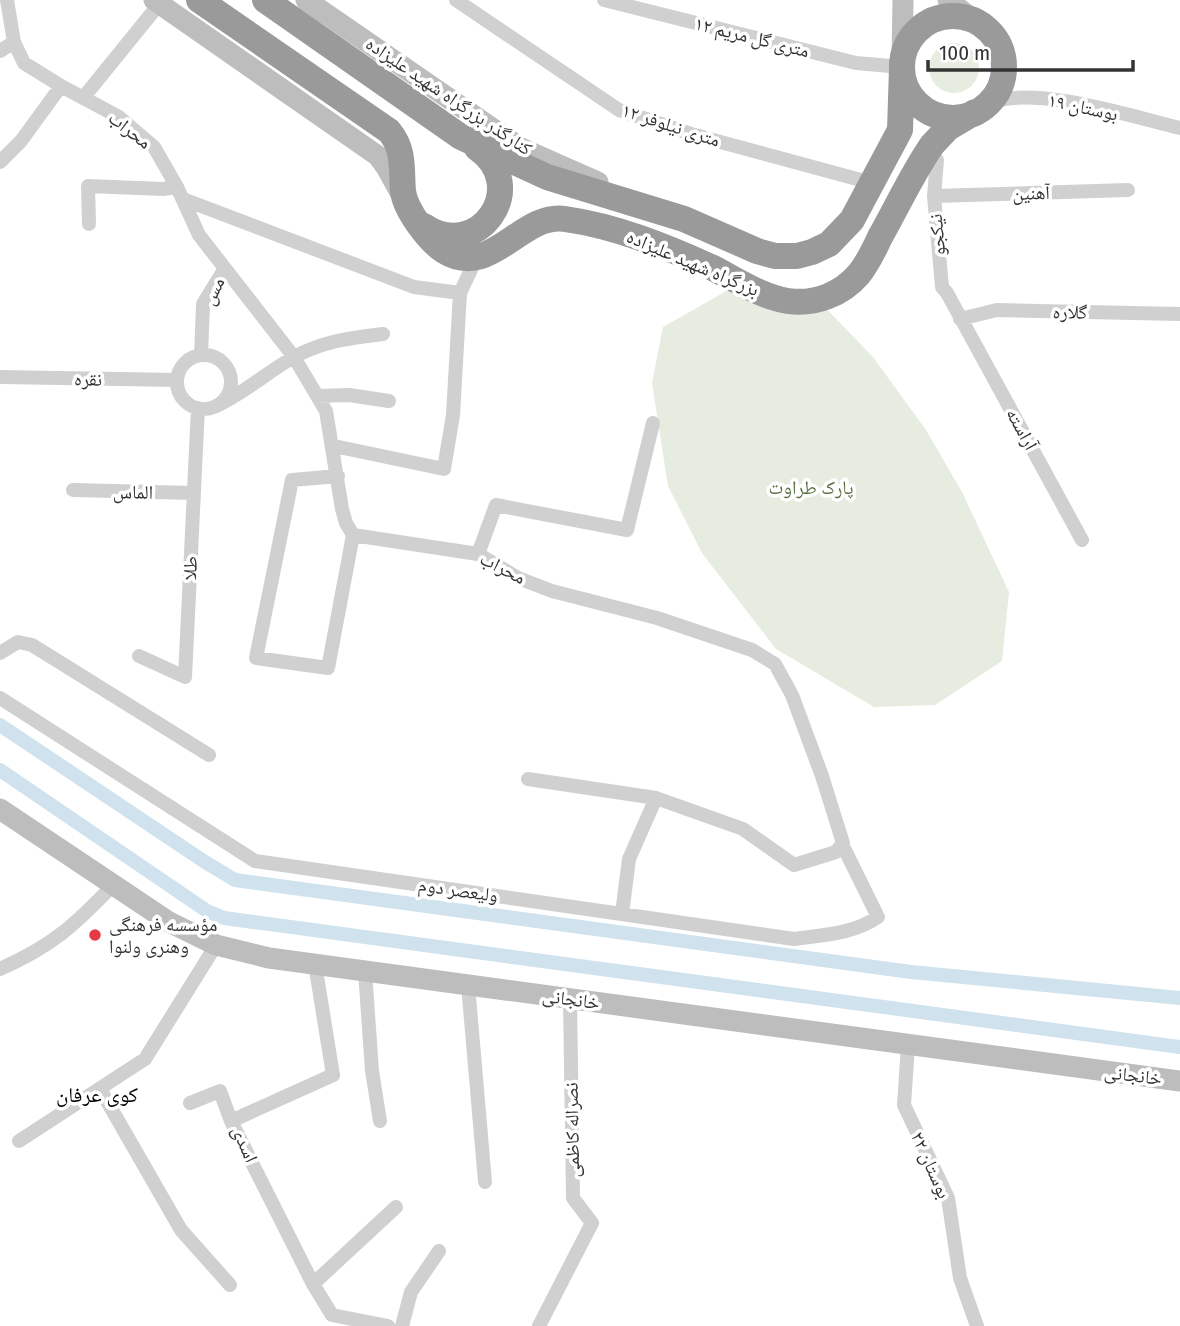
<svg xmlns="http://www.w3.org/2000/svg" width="1180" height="1326" font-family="'Fira Sans Condensed','Noto Naskh Arabic',sans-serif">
  <rect width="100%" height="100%" fill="#fff"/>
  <path fill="#e6ecdf" d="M929 68a25 25 0 1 1 50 0a25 25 0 1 1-50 0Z
    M737,285L815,297L873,357L926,430L962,492L1009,592L1002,661L935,705L874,707L776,649L702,553L668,486L652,383L663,327Z"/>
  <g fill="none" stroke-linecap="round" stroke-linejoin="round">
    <path stroke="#cfe2ee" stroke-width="14" d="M0,725L205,862L235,880L911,972L1180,998
      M0,770L207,911L224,918L1180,1047"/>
    <path stroke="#d0d0d0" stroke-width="14" d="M7,0L14,42L24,63L61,86L119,117L154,147L177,187L199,235L294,357L326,411L342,509L346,523L353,535L478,554L518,578L552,591L657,618L752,650L775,664L792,695L822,776L843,843L836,852L794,865L743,829L656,798L528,779
      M456,0L619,110L691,134L872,183
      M604,0L856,63L902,67
      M0,51L14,42
      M83,98L156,8
      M986,104C1032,84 1130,116 1180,128
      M928,151L937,160L934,196L942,287L947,293L1082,540
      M0,162L21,141L61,86
      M934,196L1128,190
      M183,199L414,287L460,293
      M89,224L88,186L163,189L177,187
      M960,319L997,310L1180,314
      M201,355L203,304L224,270
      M177 382a27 27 0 1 1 54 0a27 27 0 1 1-54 0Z
      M0,377L177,380
      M317,396L349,395L389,401
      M216,406C245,393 267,372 294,357C323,341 350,338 383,334
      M334,446L444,469L453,415L460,293L477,257
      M338,476L292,480L256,658L328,668L353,535
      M73,490L194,493
      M478,554L496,505L627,530L653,423
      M0,653L18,642L32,645L209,755
      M139,656L185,677L198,408
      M0,698L255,861L794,939C823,935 853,934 878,917L842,844
      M622,914L629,859L656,798
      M315,964L333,1075L231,1121L313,1284L332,1315
      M0,969C52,946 75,925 113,885
      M365,971L372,1071L380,1121
      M468,985L485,1182
      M908,1045L904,1105L948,1198L960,1278L977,1326
      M100,1089L181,1230L230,1285
      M190,1103L220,1091L231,1121
      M19,1141L145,1059L216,945
      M313,1284L396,1207
      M332,1315L388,1326
      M402,1326L411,1292L439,1251
      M539,1326L592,1223L573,1198L570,999"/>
    <path stroke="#bdbdbd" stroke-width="21" d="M154,0L378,156L386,167L402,196
      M306,0L521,148L598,182
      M948,0L975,21
      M902,59L903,0
      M0,809L169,922L216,945L269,958L1180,1081"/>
    <path stroke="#9a9a9a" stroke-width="26" d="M199,0L389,131C405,150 401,169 403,191C405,210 429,241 444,251C491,280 521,212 565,219C615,226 665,246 711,267C735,279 761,297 788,301C815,305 842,294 859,274C868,263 874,250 880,237C897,207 912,174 932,145L948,128L975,112
      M265,0L461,137L547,177L684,219L757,251L775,256H797L812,252L829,244L852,220L900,130L902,69
      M902 67a51 51 0 1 1 102 0a51 51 0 1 1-102 0Z
      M424,226C478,263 532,186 477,148"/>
  </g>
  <circle fill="#e63946" stroke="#fff" stroke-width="2.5" cx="95" cy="935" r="7"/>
  <g text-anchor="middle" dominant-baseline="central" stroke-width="7" stroke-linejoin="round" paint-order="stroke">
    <g font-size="19" fill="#333" stroke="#fff">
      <text transform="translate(752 37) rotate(14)">۱۲ متری گل مریم</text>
      <text transform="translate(449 96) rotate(34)">کنارگذر بزرگراه شهید علیزاده</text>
      <text transform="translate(1083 107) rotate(12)">بوستان ۱۹</text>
      <text transform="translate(671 125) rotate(18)">۱۲ متری نیلوفر</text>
      <text transform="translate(130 130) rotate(38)">محراب</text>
      <text transform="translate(1031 193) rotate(-2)">آهنین</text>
      <text transform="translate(937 235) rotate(-95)">نیکجو</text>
      <text transform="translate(693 263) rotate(23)">بزرگراه شهید علیزاده</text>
      <text transform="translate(213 291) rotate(-64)">مس</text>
      <text transform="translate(1070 312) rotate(1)">گلاره</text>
      <text transform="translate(88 379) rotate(1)">نقره</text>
      <text transform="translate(1022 429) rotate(61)">آراسته</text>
      <text transform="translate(133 492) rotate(1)">الماس</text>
      <text transform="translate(190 568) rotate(-87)">طلا</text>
      <text transform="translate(503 568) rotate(27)">محراب</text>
      <text transform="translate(458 890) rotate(8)">ولیعصر دوم</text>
      <text transform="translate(571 999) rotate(8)">خانجانی</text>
      <text transform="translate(1133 1075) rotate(7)">خانجانی</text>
      <text transform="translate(572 1130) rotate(-91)">نصراله کاظمی</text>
      <text transform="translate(245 1144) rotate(67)">اسدی</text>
      <text transform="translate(931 1165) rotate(66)">بوستان ۲۲</text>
    </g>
    <g font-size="19" fill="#56703f" stroke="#fff">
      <text x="811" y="487">پارک طراوت</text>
    </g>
    <g font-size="19" fill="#333" stroke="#fff" text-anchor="start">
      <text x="109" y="924">مؤسسه فرهنگی<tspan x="109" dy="22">وهنری ولنوا</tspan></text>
    </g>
    <g font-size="21" fill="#000" stroke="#fff">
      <text x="97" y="1095">کوی عرفان</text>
    </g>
  </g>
  <path d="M928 60v10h205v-10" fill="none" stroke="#333333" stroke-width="3.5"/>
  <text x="939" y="60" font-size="21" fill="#333333" stroke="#ffffff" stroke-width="5" paint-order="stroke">100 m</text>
</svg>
